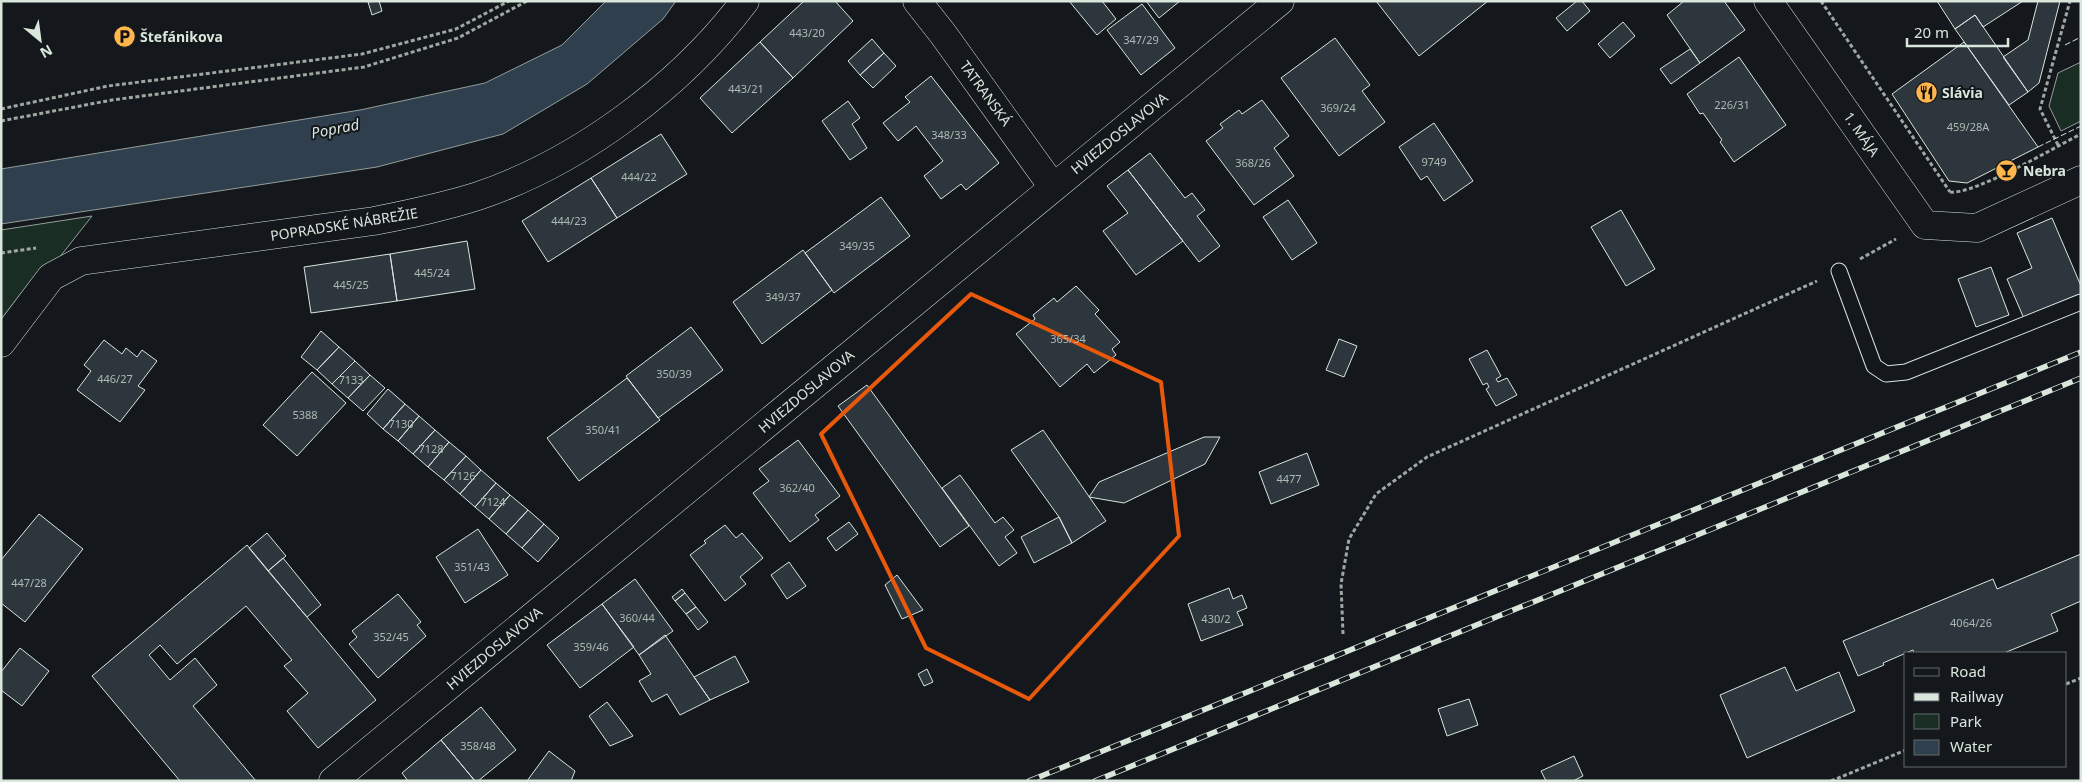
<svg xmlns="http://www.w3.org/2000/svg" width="2082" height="782" font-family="'Noto Sans',sans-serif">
  <rect width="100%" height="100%" fill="#14181c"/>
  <path fill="#1a2d24" stroke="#939e99" d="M2081,62V121L2061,131L2049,106L2058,73Z
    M92,216L1,332V230Z"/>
  <path fill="#2f3f4d" stroke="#939e99" d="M606,1H676L663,19L587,84L503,134L377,167L1,224V169L360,110L485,83L562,45Z"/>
  <path fill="#2c363c" stroke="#d8e6dc" d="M379,1L382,11L372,15L368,2Z
    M804,1H835L853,21L793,78L760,42Z
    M1069,1H1102L1116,19L1097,35Z
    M1146,1H1180L1159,18Z
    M1376,1H1488L1419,56Z
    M1577,1H1582L1590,11L1567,31L1556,18Z
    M1684,1H1724L1745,30L1700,63L1667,15Z
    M1937,1H2023L1983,27L1975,15L1955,29Z
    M2038,1H2060L2039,83L2028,92L2003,57L2028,40Z
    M1142,4L1175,48L1141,75L1107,30Z
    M1975,15L2028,92L2009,105L1955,29Z
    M1623,22L1635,36L1610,58L1598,44Z
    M1335,38L1370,85L1362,91L1385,122L1339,156L1281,78Z
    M872,39L884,53L860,75L848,61Z
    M760,42L793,78L732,133L700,98Z
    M1964,42L2038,147L1967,183L1949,181L1892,94Z
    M1690,49L1700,63L1671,84L1660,69Z
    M884,53L896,66L873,88L860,75Z
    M1739,57L1786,125L1734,162L1720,142L1722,140L1703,113L1700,114L1687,94Z
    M931,76L999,163L966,190L961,184L941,199L924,176L943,161L916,126L898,141L883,123L910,102L905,97Z
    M1262,100L1289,136L1274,148L1294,176L1254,205L1206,141L1223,128L1220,124L1239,110L1242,114Z
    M848,101L860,118L852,124L867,148L850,160L822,121Z
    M1434,123L1473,181L1444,201L1427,176L1421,180L1399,147Z
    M661,134L687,174L617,218L591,178Z
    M1150,153L1185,198L1192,193L1205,210L1197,216L1220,246L1199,262L1128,170Z
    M1128,170L1183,241L1136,275L1103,231L1128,213L1107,186Z
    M591,178L617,218L548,262L522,221Z
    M881,197L910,236L834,293L805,253Z
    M1288,200L1317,243L1292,260L1263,217Z
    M1621,210L1655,269L1626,286L1591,227Z
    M2052,218L2081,286V297L2025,321L2007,279L2032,268L2017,233Z
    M467,241L475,289L397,301L390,254Z
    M803,250L832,290L762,344L733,302Z
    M390,254L397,301L311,313L304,267Z
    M1991,267L2009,315L1976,327L1958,279Z
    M1076,286L1099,310L1095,314L1120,342L1112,349L1116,355L1094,373L1087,364L1060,387L1016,334L1035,319L1033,315L1054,298L1057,302Z
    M691,327L723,370L658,418L626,376Z
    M321,331L339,347L317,370L301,357Z
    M1339,339L1357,346L1344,377L1326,370Z
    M104,340L122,354L126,348L137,357L142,350L157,361L138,386L145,390L120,422L77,390L91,371L84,365Z
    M339,347L355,361L332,384L317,370Z
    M1487,350L1501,376L1496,379L1498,382L1507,378L1517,395L1496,406L1486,389L1489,387L1487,383L1483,385L1469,359Z
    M355,361L370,375L348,398L332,384Z
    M312,372L346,403L297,456L263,425Z
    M370,375L385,388L363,411L348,398Z
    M627,378L660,420L579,481L547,438Z
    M867,385L969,526L940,547L838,406Z
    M388,389L405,404L383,429L367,414Z
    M405,404L419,416L398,441L383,429Z
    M419,416L435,430L413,454L398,441Z
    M435,430L449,442L428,467L413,454Z
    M1043,430L1106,521L1072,543L1059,517L1011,450Z
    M1204,437H1220L1205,464L1124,503L1089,497L1099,482Z
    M798,440L840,496L815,515L819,520L790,542L753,493L769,481L759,469Z
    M449,442L466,456L444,480L428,467Z
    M1307,453L1319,485L1271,504L1259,472Z
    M466,456L481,470L460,494L444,480Z
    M481,470L496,483L475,507L460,494Z
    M960,475L995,523L1003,517L1014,530L1005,537L1017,553L999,566L942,488Z
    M496,483L510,495L489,519L475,507Z
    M510,495L528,510L506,534L489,519Z
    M528,510L544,524L522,548L506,534Z
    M39,514L83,549L25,622L1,603V560Z
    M1059,517L1072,543L1034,563L1021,537Z
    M849,522L858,534L836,551L827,538Z
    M544,524L559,538L538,562L522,548Z
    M725,525L736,538L742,533L763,558L740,577L746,584L725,601L690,555L706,543L704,541Z
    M478,529L508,575L465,603L436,557Z
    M267,533L286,556L268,571L249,548Z
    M247,545L376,700L318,748L287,711L308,693L284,666L292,660L246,606L177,664L160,645L149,655L170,680L195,658L217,685L193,706L256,781H180L92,676Z
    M2081,554V601L2051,614L2058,631L2004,653H1914L1913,650L1883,663L1884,665L1858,676L1843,641L1993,579L1997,589Z
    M283,558L321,605L307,617L268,571Z
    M789,562L806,586L787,599L771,575Z
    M897,575L923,610L902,619L885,585Z
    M635,579L673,631L639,655L602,604Z
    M1229,588L1233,599L1242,595L1247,608L1237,612L1243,625L1201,641L1188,604Z
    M682,589L685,593L675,601L672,597Z
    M685,593L696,607L686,614L675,601Z
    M398,594L421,622L417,625L426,636L378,678L349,644L357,637L352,631Z
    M602,604L634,647L580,688L547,645Z
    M696,607L708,622L698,630L686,614Z
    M665,635L710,700L680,715L667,694L652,702L639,681L651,674L639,655Z
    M20,648L49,671L22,706L1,690V672Z
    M735,656L749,682L710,700L694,677Z
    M1785,667L1796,691L1839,672L1855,711L1747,758L1720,695Z
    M927,669L933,682L924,686L918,674Z
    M1469,699L1478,725L1447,736L1438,709Z
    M607,702L633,736L610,746L589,716Z
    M481,707L516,750L478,781H475L441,740Z
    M441,740L475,781H408L402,773Z
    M549,751L575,771L571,781H527Z
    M1574,756L1583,776L1573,781H1546L1541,771Z"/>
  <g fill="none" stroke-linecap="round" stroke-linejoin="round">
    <defs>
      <path id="service" d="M1839,271L1874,366L1886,374L1906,372L2081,302"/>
      <path id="minor" d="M917,1L943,34L1053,187
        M1768,1L1925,225L1977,228L2081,180
        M1,343L51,277L81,261L374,221C409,214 444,207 478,196C579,162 681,86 745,1
        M333,781L1280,1"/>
    </defs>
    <use href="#service" stroke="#d8e6dc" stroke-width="17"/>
    <use href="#minor" stroke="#d8e6dc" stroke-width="29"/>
    <path stroke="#9da8a2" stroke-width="3" stroke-dasharray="4 2.5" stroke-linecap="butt" d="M1821,1L1950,192
      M1,109L108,86L362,54L456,29L509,1
      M1,121L112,100L364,67L458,38L527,1
      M2058,145L2040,109L2070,1
      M1950,192C1974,195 2055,147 2081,134
      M1,253L36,248
      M1860,259L1896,239
      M1343,634L1341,584L1349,539L1376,494L1427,457L1817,281
      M2066,684L2081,678
      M1831,781L1906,750"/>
    <use href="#service" stroke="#14181c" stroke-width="15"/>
    <use href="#minor" stroke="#14181c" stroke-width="28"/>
    <defs>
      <path id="rail" d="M1029,781L2081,352
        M1095,781L2081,378"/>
    </defs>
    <use href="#rail" stroke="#d8e6dc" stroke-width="5.5"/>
    <use href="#rail" stroke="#14181c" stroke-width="4" stroke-dasharray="11" stroke-linecap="butt"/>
    <path stroke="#d8e6dc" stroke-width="1" stroke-dasharray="6 2.5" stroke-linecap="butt" d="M2065,45L2081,37
      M2038,147L2081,126"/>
  </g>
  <path fill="none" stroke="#e8590c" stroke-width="4" stroke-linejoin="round" d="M971,294L1161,382L1179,536L1029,699L926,648L821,434Z"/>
  <defs>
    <symbol id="parking-disc" viewBox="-11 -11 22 22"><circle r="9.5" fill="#ffb74d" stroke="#14181c"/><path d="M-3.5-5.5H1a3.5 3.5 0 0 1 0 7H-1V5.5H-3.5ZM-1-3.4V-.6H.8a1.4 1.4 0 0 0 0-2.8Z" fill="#111"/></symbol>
    <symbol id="restaurant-disc" viewBox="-11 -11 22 22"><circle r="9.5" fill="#ffb74d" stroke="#14181c"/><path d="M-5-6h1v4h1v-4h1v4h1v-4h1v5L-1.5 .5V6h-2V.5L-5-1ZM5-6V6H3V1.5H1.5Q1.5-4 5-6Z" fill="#111"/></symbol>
    <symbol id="bar-disc" viewBox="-11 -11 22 22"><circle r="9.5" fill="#ffb74d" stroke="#14181c"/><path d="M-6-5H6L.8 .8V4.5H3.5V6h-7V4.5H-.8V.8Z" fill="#111"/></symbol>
  </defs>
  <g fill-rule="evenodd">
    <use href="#parking-disc" x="112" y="24" width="25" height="25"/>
    <use href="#restaurant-disc" x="1914" y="80" width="25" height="25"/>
    <use href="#bar-disc" x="1994" y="158" width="25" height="25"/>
  </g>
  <g text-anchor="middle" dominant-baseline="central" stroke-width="4" stroke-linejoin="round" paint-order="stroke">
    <g font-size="11" fill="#adbab4">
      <text x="807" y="32">443/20</text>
      <text x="1141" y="39">347/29</text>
      <text x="746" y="88">443/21</text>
      <text x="1732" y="104">226/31</text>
      <text x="1338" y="107">369/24</text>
      <text x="1968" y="126">459/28A</text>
      <text x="949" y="134">348/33</text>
      <text x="1434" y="161">9749</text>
      <text x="1253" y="162">368/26</text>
      <text x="639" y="176">444/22</text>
      <text x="569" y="220">444/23</text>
      <text x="857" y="245">349/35</text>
      <text x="432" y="272">445/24</text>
      <text x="351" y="284">445/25</text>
      <text x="783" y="296">349/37</text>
      <text x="1068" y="338">365/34</text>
      <text x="674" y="373">350/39</text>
      <text x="115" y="378">446/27</text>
      <text x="351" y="379">7133</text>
      <text x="305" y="414">5388</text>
      <text x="401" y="423">7130</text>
      <text x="603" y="429">350/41</text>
      <text x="431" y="448">7128</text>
      <text x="463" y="475">7126</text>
      <text x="1289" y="478">4477</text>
      <text x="797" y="487">362/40</text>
      <text x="493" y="501">7124</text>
      <text x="472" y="566">351/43</text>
      <text x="29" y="582">447/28</text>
      <text x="637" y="617">360/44</text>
      <text x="1216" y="618">430/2</text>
      <text x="1971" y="622">4064/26</text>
      <text x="391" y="636">352/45</text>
      <text x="591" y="646">359/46</text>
      <text x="478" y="745">358/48</text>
    </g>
    <g font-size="14" font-weight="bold" fill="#d8e6dc" stroke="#14181c" text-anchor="start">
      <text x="140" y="36">Štefánikova</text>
      <text x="1942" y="92">Slávia</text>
      <text x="2023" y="170">Nebra</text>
    </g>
    <g font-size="14" fill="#d8e6dc" stroke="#14181c">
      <text transform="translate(986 93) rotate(54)">TATRANSKÁ</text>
      <text transform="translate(1119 133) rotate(-39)">HVIEZDOSLAVOVA</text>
      <text transform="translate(1862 134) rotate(55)">1. MÁJA</text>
      <text transform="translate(344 224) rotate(-9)">POPRADSKÉ NÁBREŽIE</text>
      <text transform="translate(806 391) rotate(-40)">HVIEZDOSLAVOVA</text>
      <text transform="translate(494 648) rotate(-40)">HVIEZDOSLAVOVA</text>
    </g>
    <g font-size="15" font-style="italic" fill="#d8e6dc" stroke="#14181c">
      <text transform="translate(335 128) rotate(-11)">Poprad</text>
    </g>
  </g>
  <rect width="2082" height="782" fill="none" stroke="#d8e6dc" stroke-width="5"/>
  <rect x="1904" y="652" width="162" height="115" fill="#14181c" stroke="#626a69"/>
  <rect x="1914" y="668" width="25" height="8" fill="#14181c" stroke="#626a69"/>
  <text x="1950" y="677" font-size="15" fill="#d8e6dc">Road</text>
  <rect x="1914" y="693" width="25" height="8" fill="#d8e6dc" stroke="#626a69"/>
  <text x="1950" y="702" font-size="15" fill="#d8e6dc">Railway</text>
  <rect x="1914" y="714" width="25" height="15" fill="#1a2d24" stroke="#626a69"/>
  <text x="1950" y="727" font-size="15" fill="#d8e6dc">Park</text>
  <rect x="1914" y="740" width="25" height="15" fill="#2f3f4d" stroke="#626a69"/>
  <text x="1950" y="752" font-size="15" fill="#d8e6dc">Water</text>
  <g transform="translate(40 40) rotate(151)" stroke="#14181c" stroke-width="4" paint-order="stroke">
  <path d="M0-4L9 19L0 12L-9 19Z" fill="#d8e6dc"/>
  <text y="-8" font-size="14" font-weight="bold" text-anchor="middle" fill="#d8e6dc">N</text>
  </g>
  <path d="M1907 38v8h101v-8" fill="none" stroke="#d8e6dc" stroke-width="2.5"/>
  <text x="1914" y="38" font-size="15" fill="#d8e6dc" stroke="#14181c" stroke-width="4" paint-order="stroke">20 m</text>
</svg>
